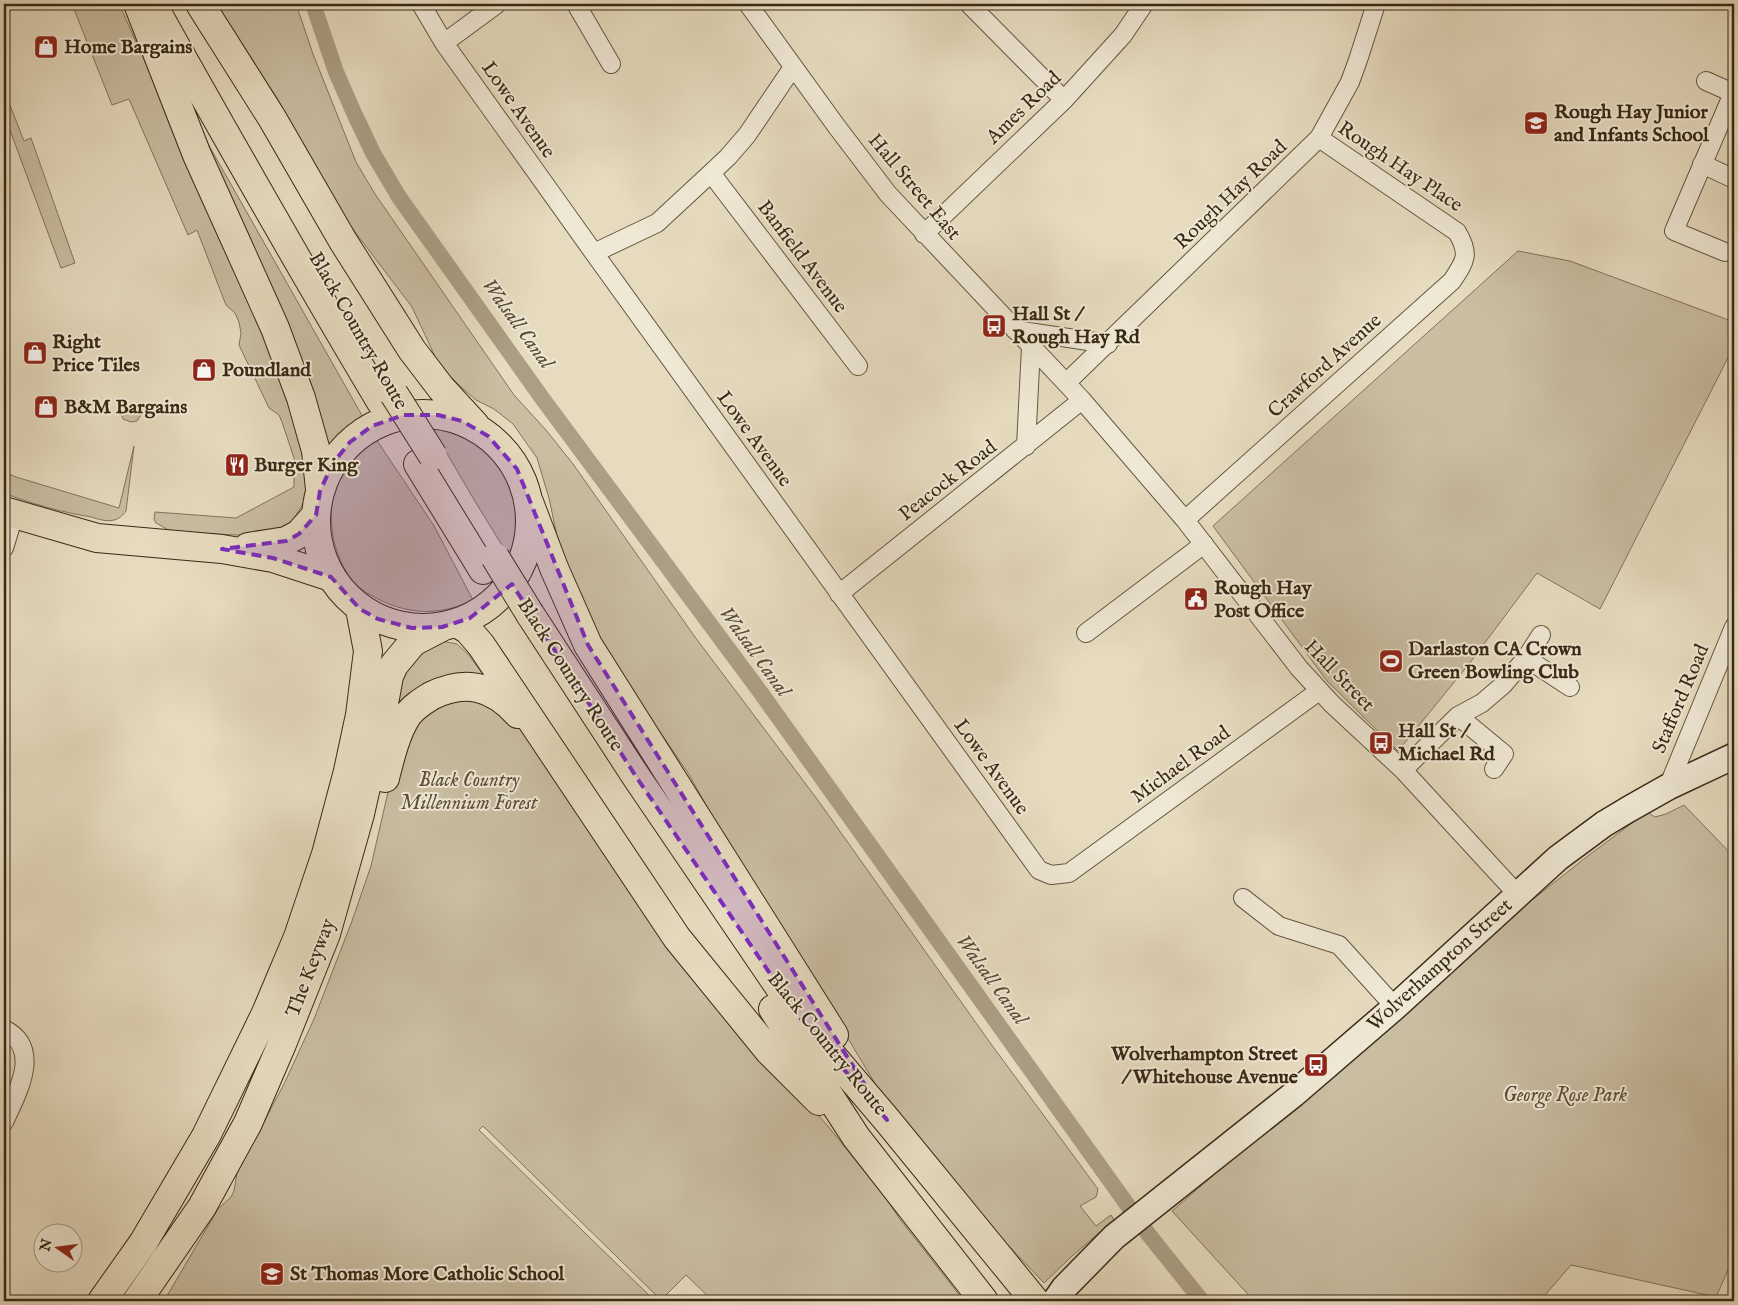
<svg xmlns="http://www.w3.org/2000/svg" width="1738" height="1305" font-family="'IM FELL English',serif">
  <rect width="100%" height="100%" fill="#e6dbbf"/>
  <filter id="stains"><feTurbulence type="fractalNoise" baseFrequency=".004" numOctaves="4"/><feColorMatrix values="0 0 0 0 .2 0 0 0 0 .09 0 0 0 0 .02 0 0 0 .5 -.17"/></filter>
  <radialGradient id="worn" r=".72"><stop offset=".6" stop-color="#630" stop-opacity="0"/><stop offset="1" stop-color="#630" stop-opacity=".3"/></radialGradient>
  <path fill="#c9bda2" stroke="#81735c" d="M72,4H119L258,310L302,437L307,492L302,506L291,523L284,529L259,536L172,532L156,523L154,519L155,512L236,518L294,487V458L282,422L279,415L269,408L239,345L241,333L239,322L235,313L226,305L197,230L188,235L129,99L112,105Z
    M216,4H296L313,54L356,162L375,194L514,395L546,430L573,464L695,637L817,799L991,1044L1098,1189L1096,1197L1080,1206L1096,1226L1111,1215L1114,1220L1071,1257L1044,1283L987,1223L885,1100L823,997L722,833L688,773L606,653L577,590L558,541L549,498L537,458L513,424L494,409L476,400L461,387L439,365L412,307L340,212L319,176L298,136L277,98Z
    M4,90L24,141L31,138L75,263L61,268L4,114Z
    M199,128L364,419C346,432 334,447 324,467Z
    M1518,251L1570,261L1734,322V346L1600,609L1537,573L1469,664L1398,751L1327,681L1213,526Z
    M139,403L142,413L137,421L131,422L123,419L121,413L131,410L130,405Z
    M428,421C448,422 470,431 485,444C520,476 528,516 511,560L473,498Z
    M376,439L434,526L473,600C443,615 412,615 382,601C370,595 359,589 351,579C329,549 324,503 343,470C351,457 364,447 376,439Z
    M134,446L126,511C123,515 119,519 114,520C106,522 98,519 91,517C61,512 32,504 4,493V472L16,477L119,508Z
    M437,640L457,644L468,654L489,683L399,712L392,707L402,668Z
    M471,696L518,724L798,1092L827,1125L886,1198L899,1218L964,1301H713L686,1275L661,1300L483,1126L479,1130L655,1301H550L546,1297L543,1299L545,1301H164L218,1209L231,1197L234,1191L237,1173L284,1084L314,1019L352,921L371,866L391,779L424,709Z
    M1684,805L1734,857V1257L1716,1297L1571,1265L1540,1301H1254L1172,1211L1522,908L1589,855L1647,812L1655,817L1666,814Z"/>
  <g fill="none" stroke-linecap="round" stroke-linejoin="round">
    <path stroke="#ab9e85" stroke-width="16" d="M313,4L336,72L354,113L373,153L399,197L542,398L761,693L1149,1235L1202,1301"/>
    <defs>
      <path id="street" d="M421,4L444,43L594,253L1039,870L1051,875L1069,873L1319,691
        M576,4L611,64
        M748,4L837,127L888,194L1082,400L1185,520L1299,668L1332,704L1403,770L1518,895
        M969,4L1064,100
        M444,43L497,4
        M1706,81L1733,93
        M1702,164L1734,179
        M711,173L858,366
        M924,234L1064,100L1123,35L1144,4
        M1725,252L1674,231L1734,91
        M594,253L657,223L711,173L728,157L747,135L793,67
        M1015,330L1108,344
        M1066,383L1319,138L1350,82L1358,60L1376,4
        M1026,446L1031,347
        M1185,520L1452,281C1466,260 1470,254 1457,232L1319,138
        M4,548L14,515
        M839,594L1082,400
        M1086,633L1204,544
        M1526,658L1570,687
        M1458,716L1504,754L1494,769
        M1403,770L1458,716L1482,703L1503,685L1526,658L1541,635
        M1668,787L1734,627
        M1243,898L1279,926L1339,945L1395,1007
        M4,1029C43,1049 17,1093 4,1122"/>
      <path id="secondary" d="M1055,1301L1064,1288L1114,1237L1294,1094L1395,1007L1558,858L1604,824L1629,809L1668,787L1734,756"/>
      <path id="primary" d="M4,511L97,538L222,549L273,558L331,577
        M248,547L286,541L299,534L316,515"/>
      <path id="highway" d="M138,4L197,155L275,328L301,398L316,451L320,489
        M200,4L272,118L343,241L412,350L441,388L475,425
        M155,9C229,141 303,272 381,402
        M316 521a107 107 0 1 1 214 0a107 107 0 1 1-214 0Z
        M418,464L483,570
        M529,502L554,568L588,645L834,1035
        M530,614L637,778L801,1019L887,1120L1035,1301
        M457,623L468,630L481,645L677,938L769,1051L819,1101
        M385,778C390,758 396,733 407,716C413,707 423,701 431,696C465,679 493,686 518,714
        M773,1009L856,1137L984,1301
        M102,1301L143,1243L206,1136L266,1013L298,937L326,854L348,771L360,715L368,651L360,609
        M137,1301L202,1207L248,1123L282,1044L326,934L360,814L381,720L389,676L394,665L413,642L442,627"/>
    </defs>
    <use href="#street" stroke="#645640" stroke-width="20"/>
    <use href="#secondary" stroke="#392915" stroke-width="28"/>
    <use href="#primary" stroke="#392915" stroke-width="30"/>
    <use href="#highway" stroke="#392915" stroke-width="30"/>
    <use href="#street" stroke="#efe8d5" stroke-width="18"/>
    <use href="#secondary" stroke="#efe8d5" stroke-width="25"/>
    <use href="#primary" stroke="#e6dbbf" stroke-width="28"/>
    <use href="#highway" stroke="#e6dbbf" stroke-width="28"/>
    <defs>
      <path id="highway-bridge" d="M394,394L433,456
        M495,557L530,614"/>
    </defs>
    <use href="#highway-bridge" stroke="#392915" stroke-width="30" stroke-linecap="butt"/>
    <use href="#highway-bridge" stroke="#e6dbbf" stroke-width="28"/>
  </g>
  <path fill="#7b2cbf" fill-opacity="0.2" stroke="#7b2cbf" stroke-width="4" stroke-dasharray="10 6" stroke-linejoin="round" d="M404,415H438L462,421L488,436L517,469L588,645L887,1120L801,1019L637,778L512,584L470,618L442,627L412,628L378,619L360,609L331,577L273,558L222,549L286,541L299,534L316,515L320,491L333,463L350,442L372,426Z"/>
  <defs>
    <symbol id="shop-square" viewBox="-11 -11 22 22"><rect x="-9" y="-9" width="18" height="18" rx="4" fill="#8f2418" stroke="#efe8d5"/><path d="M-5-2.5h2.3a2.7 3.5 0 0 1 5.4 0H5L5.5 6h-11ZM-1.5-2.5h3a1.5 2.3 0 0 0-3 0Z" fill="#fff"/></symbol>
    <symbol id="school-square" viewBox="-11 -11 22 22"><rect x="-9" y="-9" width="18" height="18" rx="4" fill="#8f2418" stroke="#efe8d5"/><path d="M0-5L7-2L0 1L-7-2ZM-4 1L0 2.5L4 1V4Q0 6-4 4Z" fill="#fff"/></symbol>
    <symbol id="bus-square" viewBox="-11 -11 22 22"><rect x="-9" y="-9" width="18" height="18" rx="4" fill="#8f2418" stroke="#efe8d5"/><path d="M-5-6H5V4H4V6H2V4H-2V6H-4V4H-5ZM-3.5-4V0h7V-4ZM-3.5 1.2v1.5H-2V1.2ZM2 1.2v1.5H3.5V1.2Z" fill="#fff"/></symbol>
    <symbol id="restaurant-square" viewBox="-11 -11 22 22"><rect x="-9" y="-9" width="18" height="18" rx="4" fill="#8f2418" stroke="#efe8d5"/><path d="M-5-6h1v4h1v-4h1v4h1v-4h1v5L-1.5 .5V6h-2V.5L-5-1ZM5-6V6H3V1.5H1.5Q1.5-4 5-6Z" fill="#fff"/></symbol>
    <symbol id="civic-square" viewBox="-11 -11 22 22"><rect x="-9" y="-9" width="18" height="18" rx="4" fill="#8f2418" stroke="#efe8d5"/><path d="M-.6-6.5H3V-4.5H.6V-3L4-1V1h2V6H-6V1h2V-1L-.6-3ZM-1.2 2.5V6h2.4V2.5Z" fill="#fff"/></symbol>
    <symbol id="stadium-square" viewBox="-11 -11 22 22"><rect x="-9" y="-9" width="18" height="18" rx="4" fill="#8f2418" stroke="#efe8d5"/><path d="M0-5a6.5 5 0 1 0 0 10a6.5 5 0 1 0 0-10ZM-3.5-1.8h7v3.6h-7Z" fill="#fff"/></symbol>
  </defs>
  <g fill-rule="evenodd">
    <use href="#shop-square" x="32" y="33" width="28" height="28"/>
    <use href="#school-square" x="1522" y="109" width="28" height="28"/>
    <use href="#bus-square" x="980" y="312" width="28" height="28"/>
    <use href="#shop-square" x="21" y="339" width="28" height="28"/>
    <use href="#shop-square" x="190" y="356" width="28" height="28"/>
    <use href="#shop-square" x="32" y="393" width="28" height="28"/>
    <use href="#restaurant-square" x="223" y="451" width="28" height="28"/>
    <use href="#civic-square" x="1182" y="585" width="28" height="28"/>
    <use href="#stadium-square" x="1377" y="647" width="28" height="28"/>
    <use href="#bus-square" x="1367" y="729" width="28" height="28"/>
    <use href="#bus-square" x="1302" y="1051" width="28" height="28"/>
    <use href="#school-square" x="258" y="1260" width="28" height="28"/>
  </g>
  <g text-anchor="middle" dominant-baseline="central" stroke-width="4" stroke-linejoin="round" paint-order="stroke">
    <g font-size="20" font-weight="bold" fill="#392915" stroke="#efe8d5" text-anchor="start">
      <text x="64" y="47">Home Bargains</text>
      <text x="1554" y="112">Rough Hay Junior<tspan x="1554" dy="23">and Infants School</tspan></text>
      <text x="1012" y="314">Hall St /<tspan x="1012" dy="23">Rough Hay Rd</tspan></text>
      <text x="52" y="342">Right<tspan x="52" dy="23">Price Tiles</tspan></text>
      <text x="222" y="370">Poundland</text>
      <text x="64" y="407">B&amp;M Bargains</text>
      <text x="254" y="465">Burger King</text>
      <text x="1214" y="588">Rough Hay<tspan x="1214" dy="23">Post Office</tspan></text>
      <text x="1408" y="649">Darlaston CA Crown<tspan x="1408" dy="23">Green Bowling Club</tspan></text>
      <text x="1398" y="731">Hall St /<tspan x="1398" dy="23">Michael Rd</tspan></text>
      <text x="1298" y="1054" text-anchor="end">Wolverhampton Street<tspan x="1298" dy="23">/ Whitehouse Avenue</tspan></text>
      <text x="290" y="1274">St Thomas More Catholic School</text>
    </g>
    <g font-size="20" fill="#392915" stroke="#efe8d5">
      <text transform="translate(1024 108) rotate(-44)">Ames Road</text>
      <text transform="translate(518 110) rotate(55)">Lowe Avenue</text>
      <text transform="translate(1400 167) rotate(34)">Rough Hay Place</text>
      <text transform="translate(914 187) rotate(50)">Hall Street East</text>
      <text transform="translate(1231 195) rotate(-44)">Rough Hay Road</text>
      <text transform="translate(802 257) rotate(53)">Banfield Avenue</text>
      <text transform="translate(358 331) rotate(60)">Black Country Route</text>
      <text transform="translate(1325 366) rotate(-42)">Crawford Avenue</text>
      <text transform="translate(754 439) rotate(54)">Lowe Avenue</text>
      <text transform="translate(948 481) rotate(-38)">Peacock Road</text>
      <text transform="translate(570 675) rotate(57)">Black Country Route</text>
      <text transform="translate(1339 676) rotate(46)">Hall Street</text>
      <text transform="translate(1681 699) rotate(-67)">Stafford Road</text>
      <text transform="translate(1181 765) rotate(-36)">Michael Road</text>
      <text transform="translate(991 767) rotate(54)">Lowe Avenue</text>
      <text transform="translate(1440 965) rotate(-42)">Wolverhampton Street</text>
      <text transform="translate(311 968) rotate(-69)">The Keyway</text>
      <text transform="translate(827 1044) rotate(51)">Black Country Route</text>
    </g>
    <g font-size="20" font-style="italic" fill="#5d4e38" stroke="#efe8d5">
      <text x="469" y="780">Black Country<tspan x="469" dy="23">Millennium Forest</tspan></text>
      <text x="1565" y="1095">George Rose Park</text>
    </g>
    <g font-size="21" font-style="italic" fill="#5b4c37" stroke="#efe8d5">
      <text transform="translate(517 324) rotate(54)">Walsall Canal</text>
      <text transform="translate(754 652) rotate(54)">Walsall Canal</text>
      <text transform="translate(991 980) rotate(54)">Walsall Canal</text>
    </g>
  </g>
  <rect width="1738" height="1305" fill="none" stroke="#e6dbbf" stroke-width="20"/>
  <rect x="5" y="5" width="1728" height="1295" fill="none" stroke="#392915" stroke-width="2.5"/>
  <rect x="10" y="10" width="1718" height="1285" fill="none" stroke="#392915"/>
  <g transform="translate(58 1248) rotate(284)"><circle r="24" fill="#efe8d5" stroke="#a69c88"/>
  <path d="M0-4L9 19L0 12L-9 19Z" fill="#8f2418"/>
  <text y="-8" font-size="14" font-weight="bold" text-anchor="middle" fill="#392915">N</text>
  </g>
  <rect width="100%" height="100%" filter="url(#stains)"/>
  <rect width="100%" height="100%" fill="url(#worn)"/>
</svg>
